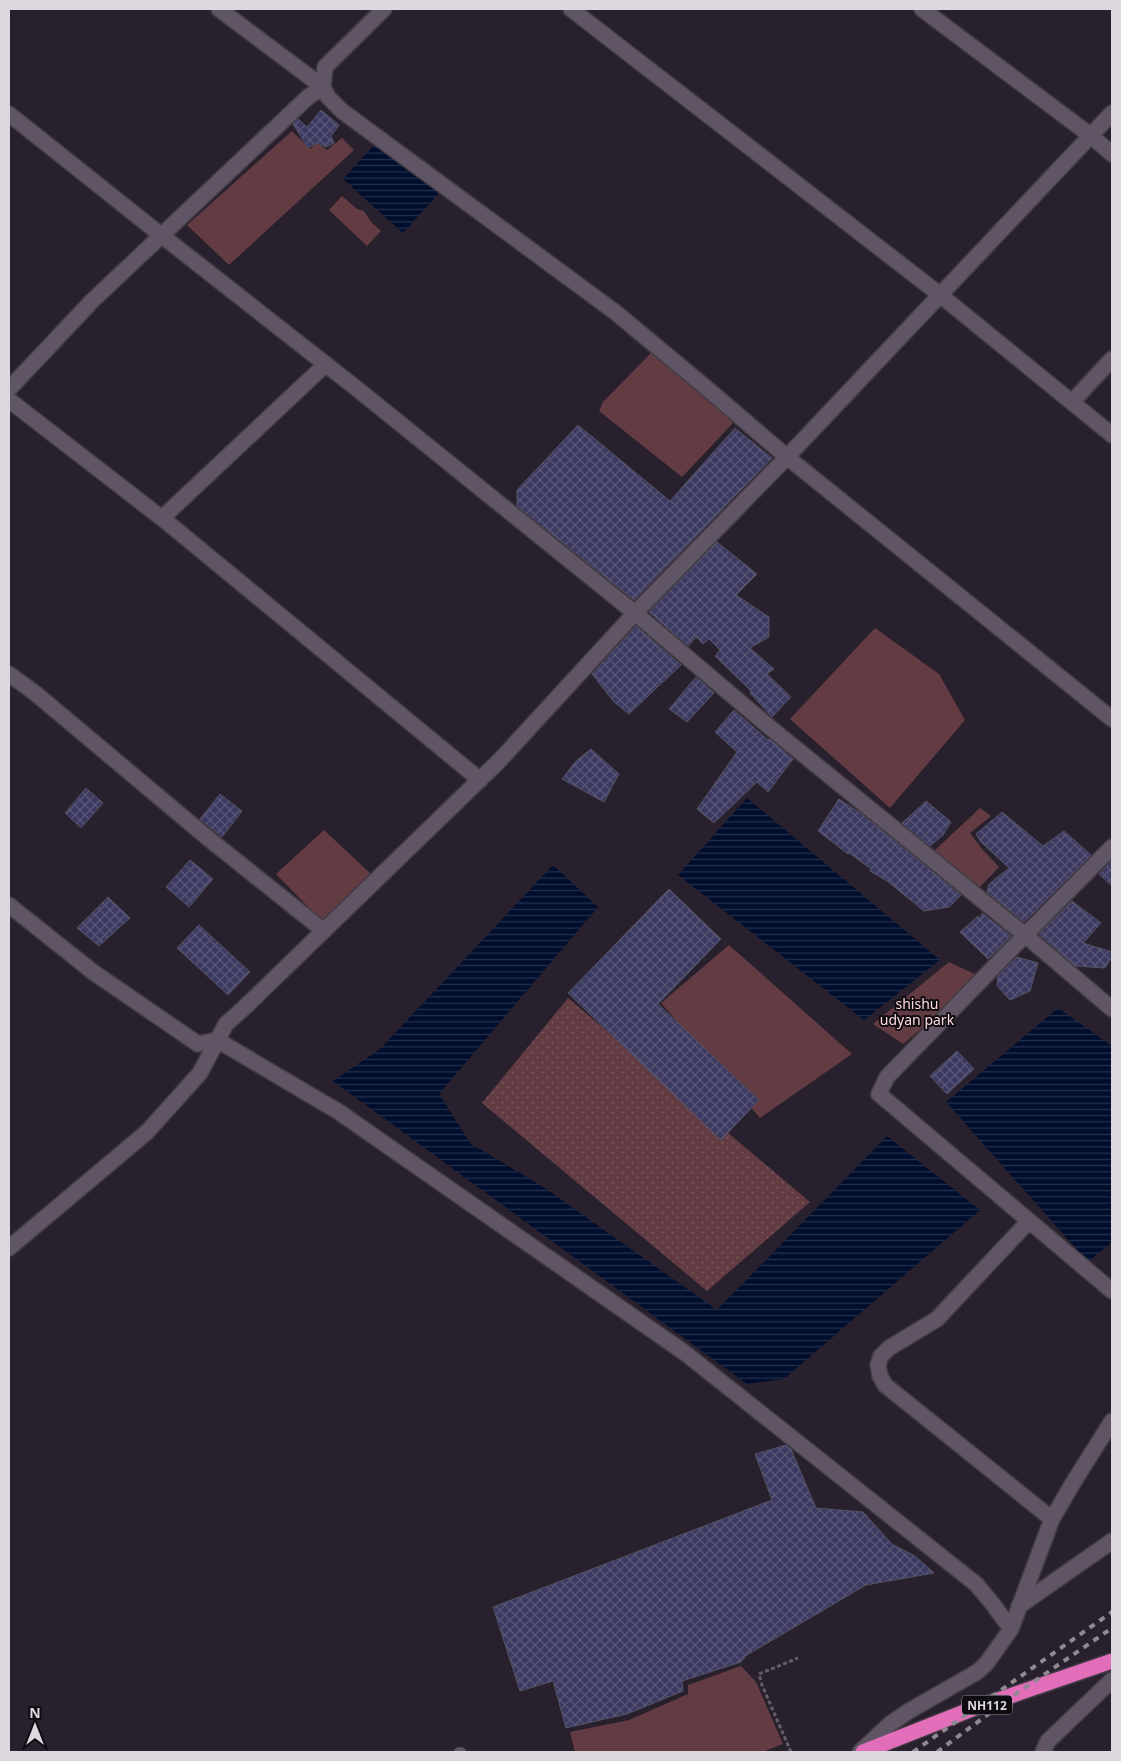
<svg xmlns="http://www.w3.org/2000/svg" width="1121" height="1761" font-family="'Noto Sans',sans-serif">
  <defs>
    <pattern id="grass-dots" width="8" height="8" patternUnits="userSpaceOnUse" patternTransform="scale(1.25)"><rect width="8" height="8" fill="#623c42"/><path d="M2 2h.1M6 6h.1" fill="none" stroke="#78575d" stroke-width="1.8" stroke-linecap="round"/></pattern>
    <pattern id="water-rules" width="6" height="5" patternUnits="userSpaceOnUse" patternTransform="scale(1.25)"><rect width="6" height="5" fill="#000e2d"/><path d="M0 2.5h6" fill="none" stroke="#25304b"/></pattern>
    <pattern id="building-cross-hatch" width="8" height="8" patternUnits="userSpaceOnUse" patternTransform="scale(1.25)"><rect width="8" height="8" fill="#3d3a62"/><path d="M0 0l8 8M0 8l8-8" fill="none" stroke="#595678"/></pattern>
  </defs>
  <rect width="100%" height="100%" fill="#29202d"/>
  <path fill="url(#grass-dots)" d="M568,998L810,1202L707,1291L482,1103Z"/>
  <path fill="#623c42" d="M292,131L310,149L317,143L327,150L342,138L354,150L229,265L187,225Z
    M342,196L357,209L364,211L371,222L381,231L367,246L329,210Z
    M652,352L734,422L682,477L599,411L603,402Z
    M875,628L939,674L965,720L890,808L790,719Z
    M980,808L991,816L970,833L982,849L999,867L977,890L934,851Z
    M324,830L372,875L323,922L276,874Z
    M729,945L852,1054L760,1118L661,1003Z
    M949,962L983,978L903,1044L873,1024Z
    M741,1666L756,1682L783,1744L762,1752H575L570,1732L629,1720L688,1694V1685Z"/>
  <path fill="url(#water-rules)" d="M379,140L439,193L403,233L343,179Z
    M747,798L940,960L864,1020L678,875Z
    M553,865L598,907L439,1094L471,1144L542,1186L717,1310L887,1136L980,1210L784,1379L747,1384L333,1081L380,1049Z
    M1058,1008L1112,1046V1242L1088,1262L946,1102Z"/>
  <path fill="url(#building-cross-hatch)" stroke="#525262" d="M321,110L339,125L331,136L334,143L326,147L317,143L308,148L293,124L298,119L307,127Z
    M578,425L670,501L735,428L772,458L634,600L517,506V490Z
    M717,542L757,574L736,595L769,617V637L750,648L774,669L767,674L791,697L772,717L750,693L751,691L715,656L720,650L709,639L703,644L696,637L688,646L649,612Z
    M636,626L681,665L629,714L614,702L592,674Z
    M696,677L714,693L687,722L669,709Z
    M734,710L768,740L770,739L793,759L768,792L757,782L714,823L697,809L737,752L715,732Z
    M591,749L619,774L604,802L562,779L576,761Z
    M86,788L103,803L81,828L65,813Z
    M220,794L242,811L222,837L200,819Z
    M839,799L863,815L961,895L949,907L924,911L887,881L870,871L871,869L849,853L848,854L818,831Z
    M926,801L951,822L943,835L930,846L902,823Z
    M1002,812L1043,846L1064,831L1091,855L1024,922L987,892L989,884L1009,868L981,842L976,834Z
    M190,860L213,879L189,907L166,887Z
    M1112,860V886L1099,874Z
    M669,889L721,939L658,1004L759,1100L721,1140L568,993Z
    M108,897L130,918L99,946L77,928Z
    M1072,901L1101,923L1083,943L1112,952V957L1105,968L1075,966L1039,934Z
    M982,913L1011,936L988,959L960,932L978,916L980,919Z
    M199,925L250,972L228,995L177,948Z
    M1017,957L1038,963L1030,991L1010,1000L997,986L998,976Z
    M957,1051L974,1069L947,1094L930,1076Z
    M786,1445L791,1449L816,1508L863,1512L892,1544L915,1556L934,1573L866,1585L747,1655L741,1662L682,1681L683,1691L627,1714L566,1728L553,1681L520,1691L493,1607L772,1500L755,1454Z"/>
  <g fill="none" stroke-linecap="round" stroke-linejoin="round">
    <defs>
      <path id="lane" d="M459,1752H461"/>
      <path id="street" d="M384,9L325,67L323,87L328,97L342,111L615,312L704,386L787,457L1112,719
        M571,9L939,294L1112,435
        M922,9L1090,135L1112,154
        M9,114L161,235L356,388L635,613L787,457L1112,113
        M9,389L92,301L308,97L323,87L219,9
        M9,400L168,523L480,780
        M1072,402L1112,359
        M162,518L326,364
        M9,674L35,693L209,839L324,931
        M1112,847L1025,935L887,1077L879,1094L1112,1291
        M9,905L93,972L198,1044L217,1040L339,1112L685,1353L976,1584L992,1603L1011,1629
        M1029,1221L937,1319L889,1348L881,1356L878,1365L880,1376L885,1385L1052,1519
        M9,1248L147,1132L200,1073L226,1024L245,1007L499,761L635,613L767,725L1025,935L1112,1009
        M1019,1606L1112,1541
        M860,1752L890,1724L909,1711L977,1672L986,1664L1011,1629L1052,1519L1073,1483L1112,1421
        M1043,1752L1048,1741L1112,1680"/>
      <path id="highway" d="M863,1752L972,1709L1112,1661"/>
    </defs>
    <use href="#lane" stroke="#433b46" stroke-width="11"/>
    <use href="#street" stroke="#433b46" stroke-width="18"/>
    <use href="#highway" stroke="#433b46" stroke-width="18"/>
    <path stroke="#645c68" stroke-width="3" stroke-dasharray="4 2.5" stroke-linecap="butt" d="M791,1752L762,1685L759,1674L798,1658"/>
    <use href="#lane" stroke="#5f5564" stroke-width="9"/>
    <use href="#street" stroke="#5f5564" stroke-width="15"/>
    <use href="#highway" stroke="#e26eba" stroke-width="15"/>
    <path stroke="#908993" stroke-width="4" stroke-dasharray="6 6" stroke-linecap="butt" d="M913,1752L1112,1612
      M937,1752L1013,1696L1112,1628"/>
  </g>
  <g text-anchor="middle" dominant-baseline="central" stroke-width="4" stroke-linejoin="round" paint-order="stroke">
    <rect fill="#0f0c11" stroke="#9f9ba2" stroke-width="1" x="962" y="1695.5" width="50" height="19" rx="4"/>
    <g font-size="12" font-weight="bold" fill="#ddd8e0">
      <text x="987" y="1705">NH112</text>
    </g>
    <g font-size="14" fill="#fbd8dd" stroke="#0f0c11">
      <text x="917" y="1003">shishu<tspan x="917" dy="16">udyan park</tspan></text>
    </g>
  </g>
  <rect width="1121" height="1761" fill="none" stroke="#ddd8e0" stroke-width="20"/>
  <g transform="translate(35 1726)" stroke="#0f0c11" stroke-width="4" paint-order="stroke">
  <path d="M0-4L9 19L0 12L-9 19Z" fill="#ddd8e0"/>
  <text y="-8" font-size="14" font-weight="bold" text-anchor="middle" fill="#ddd8e0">N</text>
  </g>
</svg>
